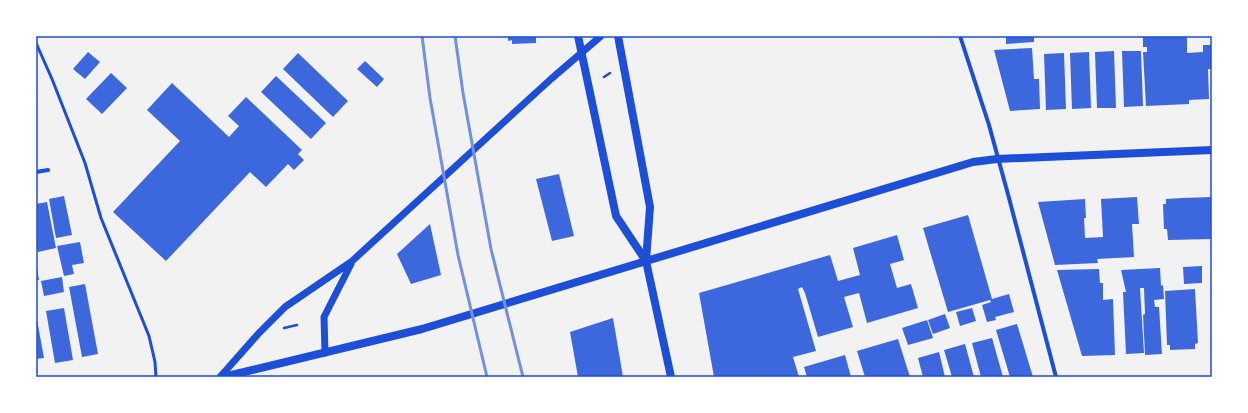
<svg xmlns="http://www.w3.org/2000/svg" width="1248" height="413" font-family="'Asap Condensed',sans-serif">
  <rect width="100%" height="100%" fill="#f2f2f2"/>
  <path fill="#3d67dc" d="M508,36H536V43L512,44V40L508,41Z
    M1006,36H1034V42L1006,44Z
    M1187,36V53L1203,52V45H1212V69H1208L1209,99L1189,100V104L1146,106L1143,52H1147V47H1143V37Z
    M1032,48L1034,79H1039L1040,109L1010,111L994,50Z
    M1114,51L1116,108H1097L1095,52Z
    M1122,51H1141L1143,106L1124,107Z
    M88,52L100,62L85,79L73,69Z
    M1089,52L1091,108L1072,109L1070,53Z
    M298,53L348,101L333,117L283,69Z
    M1064,53L1066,109L1046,110L1044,54Z
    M365,61L384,79L377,87L357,69Z
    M111,73L127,88L102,114L86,99Z
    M276,76L326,123L311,139L261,92Z
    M172,83L229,137L239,126L228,116L246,97L302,150L298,154L304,160L294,170L288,164L266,187L250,172L166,261L113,212L180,141L147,110Z
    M559,174L574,236L552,241L536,179Z
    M64,196L72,235L56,238L49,199Z
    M1137,197L1139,224H1132L1134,257L1097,259L1098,263L1055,265L1038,202L1085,199L1086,218H1084L1085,238L1103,237L1101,199Z
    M1212,197V239L1168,240L1167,229H1164L1163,204H1166V199L1182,198V207V198Z
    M47,202L56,248L38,252L36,241V204Z
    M968,215L992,299L1009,294L1014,312L995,317L996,320L987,322L982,305L991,302L990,300L948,312L923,228Z
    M430,224L441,275L411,284L397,254Z
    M897,235L904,260L890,264L897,288L911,284L918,308L867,323L859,293L844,297L853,327L818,337L805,293L802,287L798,289L816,351L793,357L799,377H714L699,293L830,255L838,281L860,275L853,248Z
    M80,242L84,263L72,265L74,274L64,276L57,246Z
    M36,263L39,280H36Z
    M1202,266V283L1184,284L1183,267Z
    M1160,268L1161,286L1163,285L1164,299L1154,300L1155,307H1159L1162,354L1145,355L1143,315L1145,314L1144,288H1140L1144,353L1126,354L1123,292H1126L1121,270Z
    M1099,269L1100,283H1103V300L1113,299L1115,355L1082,356L1057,270Z
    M62,277L64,292L44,296L41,281Z
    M85,284L98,354L82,357L69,287Z
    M1195,289L1198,343L1195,344V349L1170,350V345H1167L1165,291Z
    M64,308L73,360L55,363L46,311Z
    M972,308L976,321L960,326L956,312Z
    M36,314L44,358L36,359Z
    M945,314L950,328L933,334L928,320Z
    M613,318L623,377H578L570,332Z
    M927,320L933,338L908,345L902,328Z
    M1017,324L1033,377H1010L996,330Z
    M992,338L1003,377H981L972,343Z
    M898,339L910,377H865L857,351Z
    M965,344L974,377H952L944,350Z
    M939,352L945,377H923L918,358Z
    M845,355L851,377H807L804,367Z"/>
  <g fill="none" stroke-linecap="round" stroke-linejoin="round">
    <path stroke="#1d4ed8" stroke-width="2.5" d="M604,77L610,73
      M284,328L297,325"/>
    <path stroke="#1d4ed8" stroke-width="3" d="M36,43L52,79L85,163L101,218L149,336L155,362L156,377"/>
    <path stroke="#1d4ed8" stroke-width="4" d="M960,36L989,125L1009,198L1056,377
      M36,172L48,170"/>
    <path stroke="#1d4ed8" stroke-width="7" d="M325,353L324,317L351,264
      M220,377L259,333L285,307L351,262L551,79L601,36"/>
    <path stroke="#1d4ed8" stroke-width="8" d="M578,36L616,216L646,261
      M618,36L650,207L646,261L671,377
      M223,377L422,329L973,162L997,159L1212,150"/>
    <path stroke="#7290e2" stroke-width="3" d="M422,36L430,98L458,255L487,377
      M455,36L463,93L491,249L523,377"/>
  </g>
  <rect width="1248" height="413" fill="none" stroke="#ffffff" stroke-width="74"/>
  <rect x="37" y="37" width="1174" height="339" fill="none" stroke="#1d4ed8" stroke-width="1.5"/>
</svg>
